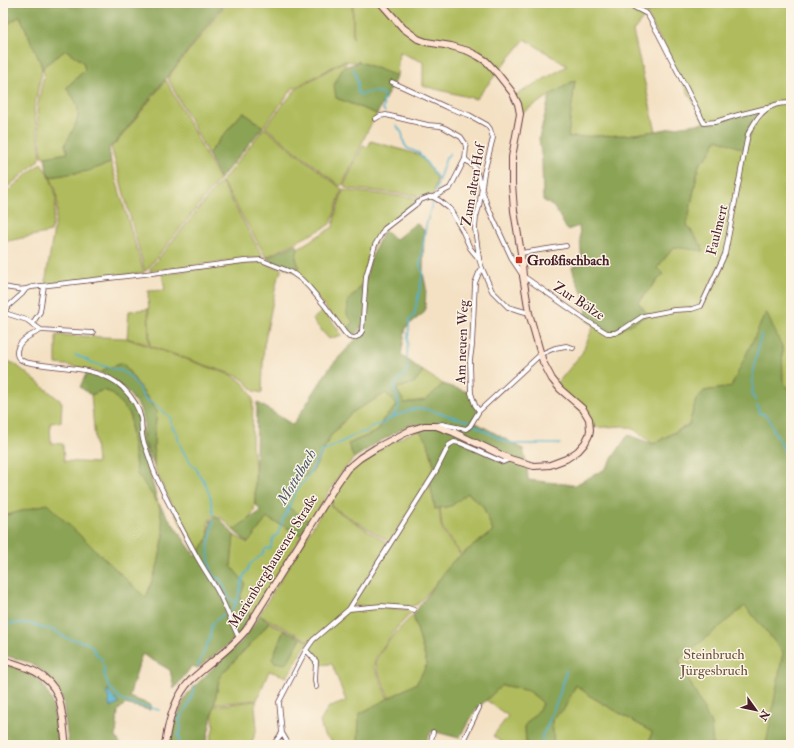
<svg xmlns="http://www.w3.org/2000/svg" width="794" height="748" font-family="'IM FELL Double Pica',serif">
  <rect width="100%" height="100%" fill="#fcf5e5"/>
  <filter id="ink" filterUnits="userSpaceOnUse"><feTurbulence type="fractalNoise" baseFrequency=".025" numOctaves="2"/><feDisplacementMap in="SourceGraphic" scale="8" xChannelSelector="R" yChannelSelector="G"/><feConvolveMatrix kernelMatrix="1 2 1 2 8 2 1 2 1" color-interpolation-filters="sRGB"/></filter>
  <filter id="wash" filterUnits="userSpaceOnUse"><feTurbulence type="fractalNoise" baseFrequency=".012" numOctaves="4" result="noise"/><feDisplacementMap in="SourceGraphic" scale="16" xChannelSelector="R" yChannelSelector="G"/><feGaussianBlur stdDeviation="0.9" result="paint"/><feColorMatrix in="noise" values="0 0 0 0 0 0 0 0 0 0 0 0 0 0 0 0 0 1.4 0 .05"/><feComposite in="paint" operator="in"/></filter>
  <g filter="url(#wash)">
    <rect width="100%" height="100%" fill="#f4e1c4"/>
    <path fill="#afbb5c" stroke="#7c6d44" d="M227,3H252V4L254,3H352L353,39V3H791V392L783,381L782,346L731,387L704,391L696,400L689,424L653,444L635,430L623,426L589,428V419L556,385L582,353L594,325L648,315L638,302L663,274L657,268L674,247L702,246L687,225L699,165L709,154L717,139L704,123L647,14L633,31L654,123L656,131L627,135L568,137L575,80L520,114L514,96L567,66L525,39L476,99L423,86V62L399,52L397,76L357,61L358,63L354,62L343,61L295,88L294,87L263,127L243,112L208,154L168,79V77Z
      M20,16L41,64L42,71L34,109L41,157L37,162L3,191V28L5,26Z
      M66,50L83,62L85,70L66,88C70,93 75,99 77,105C82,118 71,133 65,145L68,153L45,157H43L42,155L37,113V107L44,74L43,69L44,66Z
      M343,62H347L343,67L336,98L377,114L368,130L343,184L340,186L265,127L296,89L339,64Z
      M166,80L219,179V180L146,271H145L111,147L117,142Z
      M264,128L342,189L332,221L330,224L324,228L266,257L222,181Z
      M371,141L420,155L437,178L434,194L432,195L424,196L349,189L345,187L344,185L363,145L368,147Z
      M41,163C48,173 56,188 56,201C55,212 53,222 51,232L3,242V195L31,171Z
      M111,163L144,273L45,284L57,211V198L56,190L50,177L88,171Z
      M221,181L263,257L262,258L240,260L150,271V269Z
      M343,190L349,191L420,198L382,230L376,239L369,255L363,282L356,293L348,300L353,322L346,332L295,272L299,267L296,258L298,248L333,227L335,216Z
      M262,262L281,269V272L278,276L264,345L263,364L262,393L254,391L244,380L237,376L150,346L148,291L165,290L162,274L241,263Z
      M148,309L149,341V345L127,338L129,311Z
      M324,310L342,335L329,339L315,323L313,319Z
      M56,335L125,338L231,375C244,382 248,386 253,400L252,445L255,466V498L254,511L249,520L233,530C227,523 223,516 213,516C205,523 210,529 208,538C206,543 200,550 197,555L175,513L154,467V437L157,411L123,363L101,373C86,368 72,366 56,364Z
      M3,359L15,364L62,402L61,422L50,423L51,443L63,444L64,461L97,463L91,395L103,390L112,393L130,414L131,431L137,474L159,504L164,535L158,564L146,598L47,505L3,516Z
      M423,371L443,384L426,400L404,403L396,388L414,383Z
      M386,393L397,406L384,418L378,431L348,444L354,458L341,473L310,522L282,503L292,484L313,471L330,437L351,413Z
      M419,430L427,440L435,469L390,542L332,507L333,498L332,494L345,476L362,459L406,435Z
      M430,482L435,509L439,508L441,526L444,533L461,556L452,562L439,580L419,603L416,605L408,607L355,606L354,603Z
      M467,493L483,506L493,531L462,554L460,553L445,532L442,526L440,508L451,506Z
      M332,495L331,507L389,544L347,609L311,642L259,615Z
      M267,518L302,535L252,618L240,598L231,566L234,535L248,543Z
      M791,557V745H654L655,730L634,661Z
      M380,607L409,610L411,613L395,630L376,657L374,666L388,699L359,714L358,745H337L324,735L320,722L328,708L346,701L332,664L318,665L317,660L309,649L317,638L349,610Z
      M413,615L427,664L417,683L389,698C387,691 377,671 376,665C375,652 403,625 413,615Z
      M269,622L284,630L272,659L288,661L301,638L309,642L307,646L306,645L287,677L269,671L257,700L214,704L220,676L259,635Z
      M502,685L529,691L543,703L538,711L525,725L526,745H502L503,743L493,736L508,716L486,700Z
      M576,685L590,696L652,732L648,745H554L552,720L564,709Z
      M257,701L255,706L257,728L251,745H209L214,726L213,717L212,713L214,706Z"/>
    <path fill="#8ba354" stroke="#6a6140" d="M3,3H225L117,141L109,148L111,163L88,171L50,177L47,171L45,157L68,153L65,145C71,133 82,118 77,105C75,99 70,93 66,88L85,70L83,62L66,50L44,66L42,71L41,64L20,16L5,26L3,28Z
      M626,3H667L647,14Z
      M357,61L397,76L377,114L336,98L334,85L343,67L357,63Z
      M575,80L568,137L627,135L656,131L682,126L704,123L767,108L754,122L745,150L717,139L709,154L699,165L687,225L702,246L703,251L674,247L657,268L663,274L638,302L648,315L615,333H607L586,320L587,303L575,278L572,267L582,264L579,226L567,230L555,208L543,200L542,162L539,138L550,95Z
      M243,112L263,127L220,179L208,154Z
      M416,223L424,230L423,273L426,287L425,312L406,327L401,355L423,371L414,383L396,389L405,403L426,400L443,384L471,393L479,411L473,421L523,449L527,465L528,480L575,485L605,469L628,435L653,444L689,425L696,400L704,391L731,387L766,312L782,346L783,381L791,392V745H766L783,652L745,606L679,660L711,724L713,745H648L652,732L590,696L576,685L564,709L552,720L554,745H526L525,725L538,711L543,703L529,691L502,685L476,710L459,738L432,731L423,745H358L359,714L417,683L427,664L413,615L452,562L493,531L483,506L468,493L451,506L435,509L429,478L438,473L436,471L427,440L413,423L377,443L354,458L348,444L378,431L384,418L397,406L386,393L351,413L330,437L313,471L292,484L282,503L310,522L302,535L267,518L248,543L233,530L261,511L255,503L257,402L293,425L330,367L359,336L362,331L361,325L359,331L355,336H352L346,332L353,322L347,315L348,300L356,293L363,282L364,287L370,261L384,229L395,240Z
      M296,244L298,248L296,258L299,267L295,272L275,263L266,258Z
      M123,363L157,412L154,437V467L144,440V425L140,408L126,390L101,373L105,369Z
      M87,372L103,377L120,386L138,412L149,461L150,474L158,503L137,474L131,431L130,414L112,393L103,390L91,395L80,387Z
      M47,504L146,598L158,564L164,535L159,504L196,557L208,538L211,520L215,517L220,519L234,535L231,566L245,583L240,598L252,618L233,641L198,668L192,666L174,689L170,670L142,654L129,697L151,705L150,710L125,704L118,711L116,737L121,745H70L68,741L63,701L56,686L41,670L28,662L3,655V516Z
      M259,615L269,622L259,635L220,676L206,745H169L171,730L187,694L212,669L242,641L253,626Z
      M284,630L301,638L288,661L285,664L274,662L272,659Z
      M3,663L28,672L42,683L51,699L60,745H3Z"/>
    <path fill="#50b0ce" stroke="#4d687c" d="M108,689L109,692L119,703V704L112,707L109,706V700L106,692Z"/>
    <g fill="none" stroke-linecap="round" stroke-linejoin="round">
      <path stroke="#50b0ce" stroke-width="1.5" d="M354,69L358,83L357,89L358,93L361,95C370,91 375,90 384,95V99L383,103L384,106L383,109L385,112
        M396,125L402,133L404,143L407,148L419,153L439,180L435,192
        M439,179L446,158L450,153
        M75,355L83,358L93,363L122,371L130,377L139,388L144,398L158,407L169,416L171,420V425L178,435V440L184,453L193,466L196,468L198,473L205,483L211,499L213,514
        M407,358L408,337L410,318L414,316L423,273L420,265L426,226L433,200
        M756,401L752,395V391L753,389V374L754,371V368L759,343L761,338V334
        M757,405L759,411L760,413L767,416L772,424L773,430L782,445L791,471
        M393,417L414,409H425L468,421
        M474,425L506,442L518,444H560
        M213,521C213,530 210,535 209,544C207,557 210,567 215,579L219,578C226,586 225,597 236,603
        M231,610L234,607L237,601L244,575L248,570L249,565L262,555L266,548L269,549L271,547L273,538L278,534L280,527L282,523L283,518L286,514L294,495L301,484L305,481L322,452L359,433L366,432C370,426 376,424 383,424L385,421C390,419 392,418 395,414C403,405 396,397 394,386C400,376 408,375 408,363
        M3,624L6,625L16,623L33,624L42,628L53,630L66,638L87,643L91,646L97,655L103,661
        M102,665L105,669L104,673L108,685L120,698L125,702L159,710
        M198,666L210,637L211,627L213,623L224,614
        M176,717L180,720
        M174,745L179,743L180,740L178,734L181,731L180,720L182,714L187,708L195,687
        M541,745L542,741V735L546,729L557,701C559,697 559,695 560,692C562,682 566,681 566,670"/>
    </g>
  </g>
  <g filter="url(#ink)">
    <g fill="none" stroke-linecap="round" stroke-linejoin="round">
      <defs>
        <path id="minor" d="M626,3L647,14L659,35L704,123L715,122L738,115L766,108
          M392,82L446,107L469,115L487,125L490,129L493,138L484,173L479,207L476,217L475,229L479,258
          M375,119L380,116L386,115L428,125L440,126L445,128L461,137L465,143L466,148L465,159
          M433,197L450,188L465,159L475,168L477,173L487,205L513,261L523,276L586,320L607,333H615L625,328L643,316L674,310L692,309L701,306L725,254L748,134C754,123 761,109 775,105C780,103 786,103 791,103
          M521,253L566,246
          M3,287C15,288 19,292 32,287L145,274L244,261L261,260L291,272L301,279L309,287L325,306L345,333L349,337L354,338L359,336L362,331L366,276L375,245L384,229L415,205L421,200L429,197H433L440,201L450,209L462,230L470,248L479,259L482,268L492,291L508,307L529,313
          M3,310L8,314L27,320L41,330C36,333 30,335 25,339C18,344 12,356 23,361C31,364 44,365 52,366C74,368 107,371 123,388C131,396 139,408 141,419C142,427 141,435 144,443C147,451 150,460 153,469C165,499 181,527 196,555C204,570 215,584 222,600C228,612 233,626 239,638
          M3,311L22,294L25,290
          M32,324L40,312L44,286
          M41,330L93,333
          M479,411L541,354L555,348L566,346L573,348
          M436,426L442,424L466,429L470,426L479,411L475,405L471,393L470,360L472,346L475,283L479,273L482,268
          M349,609L436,471L449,445L454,442L460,443L503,462L510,459
          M306,650L316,661L315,680L316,687
          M282,733L289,745
          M273,745L282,733L279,702L306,650L313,640L349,609L381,606L408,608L414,610
          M430,745L433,732
          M461,745L479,708"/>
        <path id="secondary" d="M3,660C24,666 49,673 58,696C60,701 61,708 62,714C64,724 64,735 66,745
          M165,745C168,722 174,697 191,680C209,663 230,650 246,630L338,482L347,469L360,458L376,448L411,430L424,426H436L453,432L510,459L534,466L550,465L566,459L578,451L585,443L589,435L590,430L589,419L583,409L560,389L552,379L543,362L529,313L523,276L521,253L514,211L512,183V157L520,114L518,104L512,92L497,73L486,61L478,56L468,51L451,46L426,42L418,39L403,28L381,3"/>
      </defs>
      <use href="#minor" stroke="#643c42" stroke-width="5.5"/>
      <use href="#secondary" stroke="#643c42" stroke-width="8"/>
      <use href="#minor" stroke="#fff" stroke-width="4"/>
      <use href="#secondary" stroke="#fde4d1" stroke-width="6"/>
    </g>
  </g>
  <rect fill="#c8321e" stroke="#fcf5e5" stroke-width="1.5" x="515" y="256" width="8" height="8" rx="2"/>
  <g text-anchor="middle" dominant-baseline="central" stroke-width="3" stroke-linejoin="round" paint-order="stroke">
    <g font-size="14" fill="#4a1f2b" stroke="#fcf5e5">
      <text transform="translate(473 185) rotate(-80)">Zum alten Hof</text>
      <text transform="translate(717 230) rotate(-76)">Faulmert</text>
      <text transform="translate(579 301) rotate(33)">Zur Bölze</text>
      <text transform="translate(462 342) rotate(-88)">Am neuen Weg</text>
      <text transform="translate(273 561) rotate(-58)">Marienberghausener Straße</text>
    </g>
    <g font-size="14" font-weight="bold" fill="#4a1f2b" stroke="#fcf5e5" text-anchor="start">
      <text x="527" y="260">Großfischbach</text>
    </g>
    <g font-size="14" fill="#684e3a" stroke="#fcf5e5">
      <text x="714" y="654">Steinbruch<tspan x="714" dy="16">Jürgesbruch</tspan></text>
    </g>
    <g font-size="15" font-style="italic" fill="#4c596c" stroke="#fcf5e5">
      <text transform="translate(297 477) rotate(-59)">Mottelbach</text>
    </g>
  </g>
  <rect width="794" height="748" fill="none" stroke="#fcf5e5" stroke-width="16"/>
  <g transform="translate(756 710) rotate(123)" stroke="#fcf5e5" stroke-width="3" paint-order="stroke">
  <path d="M0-3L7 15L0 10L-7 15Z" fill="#4a1f2b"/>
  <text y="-6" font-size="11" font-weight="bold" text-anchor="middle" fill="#4a1f2b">N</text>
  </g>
</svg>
